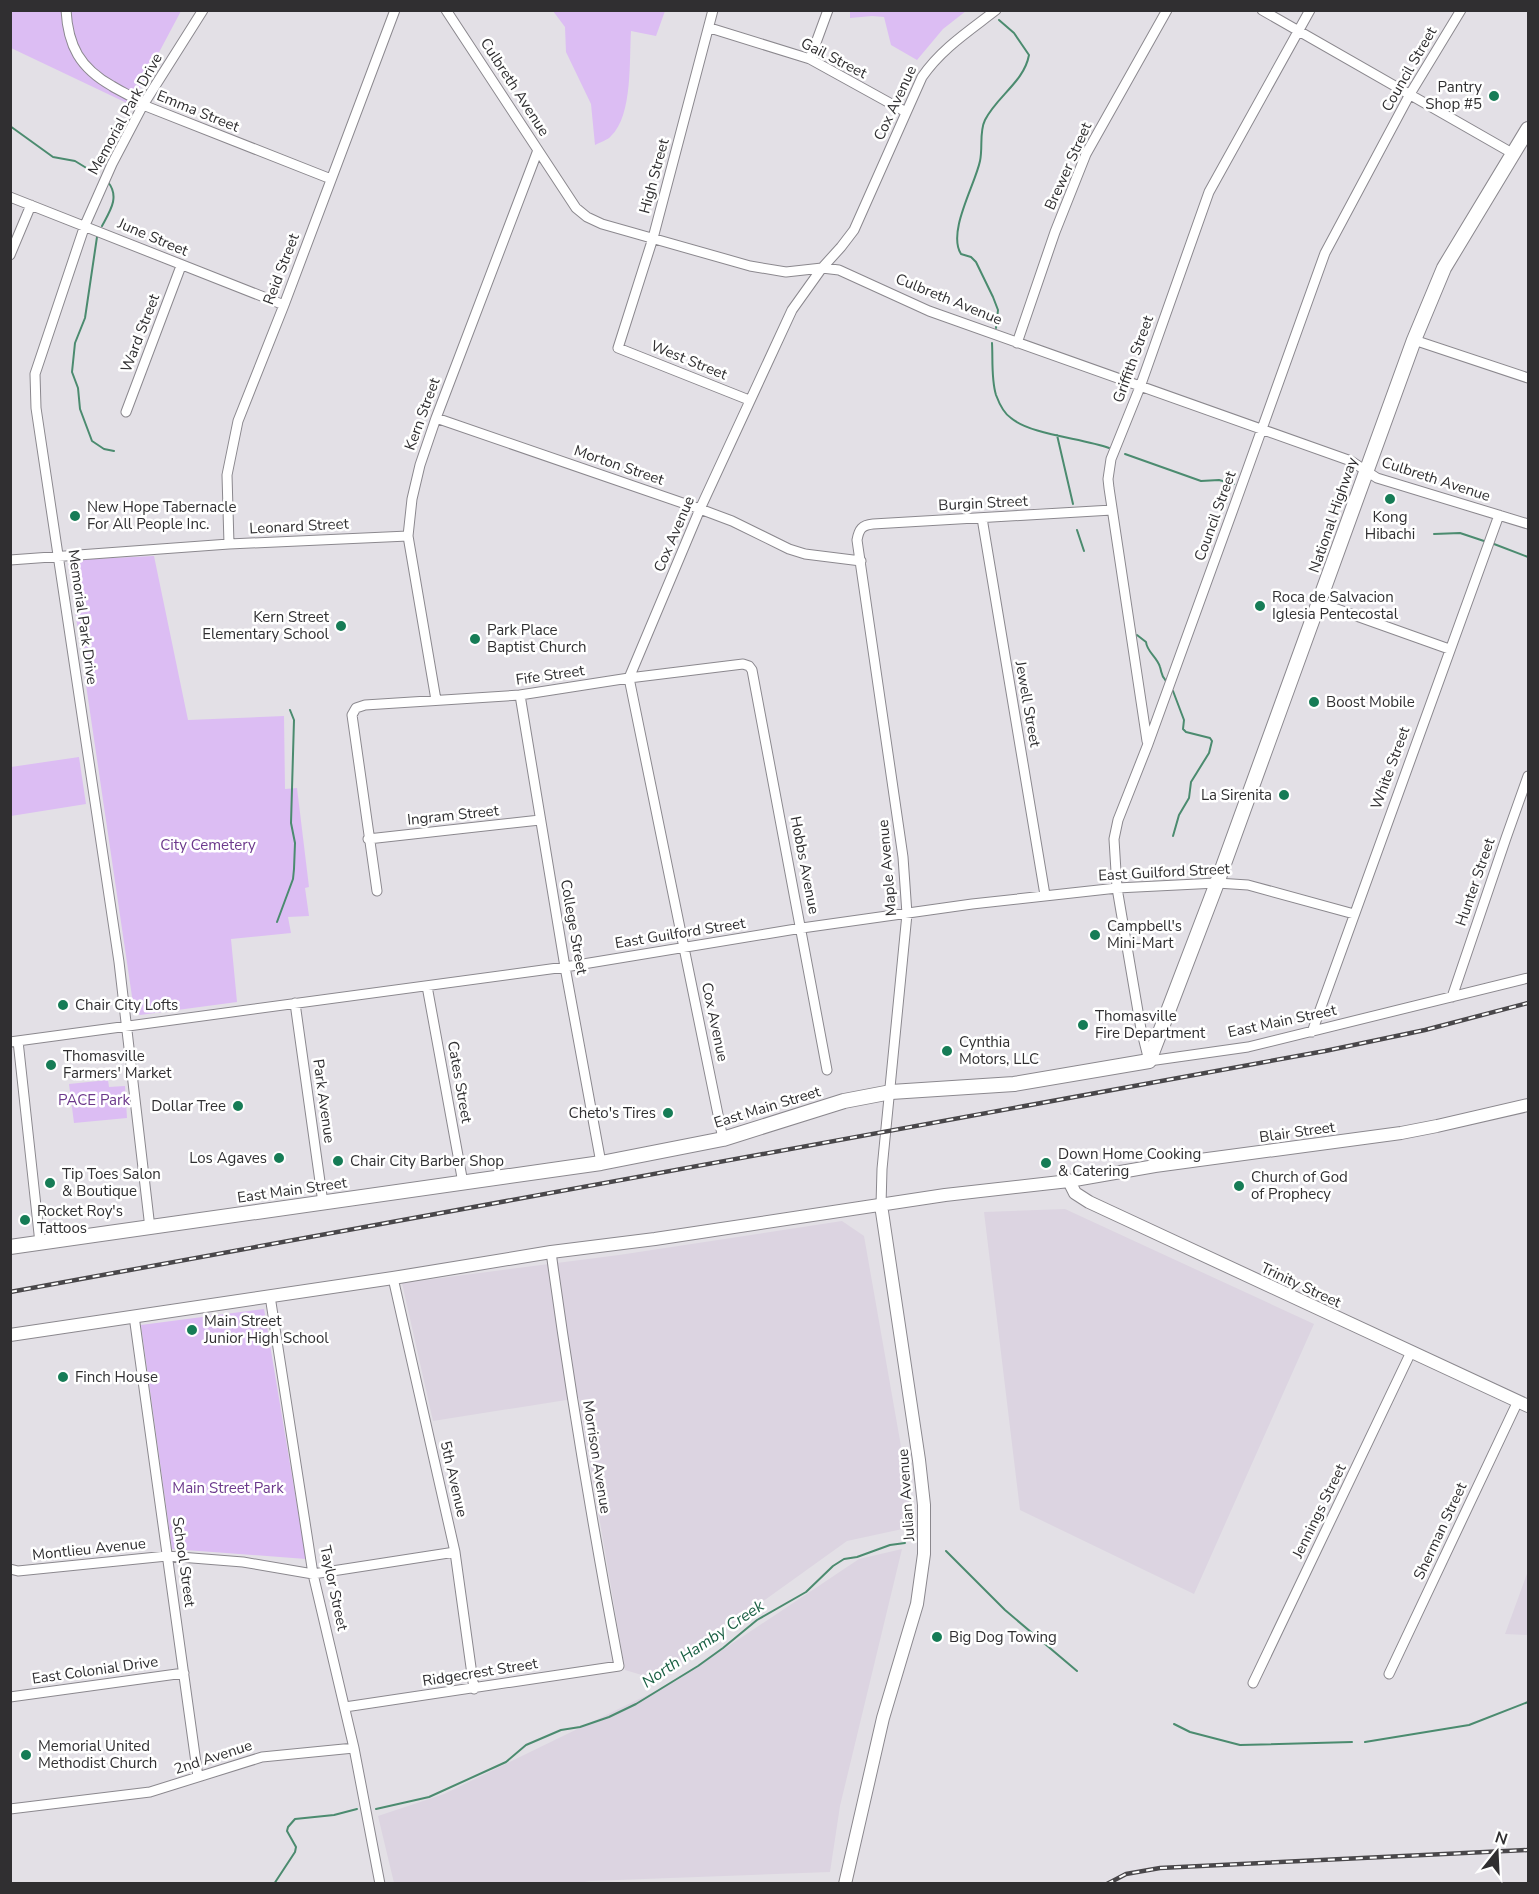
<svg xmlns="http://www.w3.org/2000/svg" width="1539" height="1894" font-family="'Nunito Sans',sans-serif">
  <rect width="100%" height="100%" fill="#e3e0e6"/>
  <path fill="#dcd4e1" d="M1065,1209L1314,1324L1194,1594L1020,1510L984,1212Z
    M842,1221L864,1236L902,1452L911,1514L907,1528L847,1541L655,1679L625,1670L579,1398L433,1421L402,1283L619,1255Z
    M902,1549L840,1806L830,1872L591,1881L571,1884L394,1883L378,1816L444,1794L676,1681L859,1559Z
    M1528,1571V1635L1505,1634Z"/>
  <path fill="#dcbdf3" d="M10,11H181L131,105L11,48Z
    M553,11H665L656,36L631,31C629,59 633,115 611,136C608,140 600,142 595,145L591,104L566,52L565,27Z
    M850,11V10L966,11L943,29L917,60L891,45L884,17L872,16L850,18Z
    M154,556L188,720L284,716L285,789L297,788L309,887L305,888L309,916L288,917L291,933L231,939L237,1002L140,1015L134,1010L68,563L71,560Z
    M79,757L86,804L11,816V767Z
    M108,1080L109,1087L125,1086L127,1118L74,1123L69,1084Z
    M264,1309L306,1559L172,1549L141,1325Z"/>
  <g fill="none" stroke-linecap="round" stroke-linejoin="round">
    <path stroke="#4b8b6f" stroke-width="2" d="M10,126L53,157L75,161L93,172
      M102,226C110,211 120,197 108,182
      M97,237L85,318L75,343L72,372L78,388L80,409L92,441L104,449L114,451
      M996,328L998,310L993,297L976,262L971,257L961,254C947,232 975,185 980,161C983,147 979,132 985,120C997,96 1024,82 1029,55L1014,33L999,20
      M992,343C993,359 991,379 996,395C999,403 1003,413 1011,418C1031,435 1082,438 1109,448
      M1057,435L1073,504
      M1125,454L1201,481L1219,480L1234,484
      M1077,530L1084,551
      M1434,534L1460,533L1484,541
      M1494,544L1528,557
      M1137,635L1146,642C1147,652 1157,657 1160,667C1162,673 1161,676 1166,681
      M1173,836L1179,815L1189,798L1191,782L1209,753L1212,741L1210,738L1186,732L1183,729L1184,720L1173,691
      M277,922L293,879L294,869L295,843L291,823L294,720L290,710
      M946,1551L1005,1610L1077,1671
      M1174,1724L1190,1732L1240,1745L1352,1742
      M1365,1742L1469,1725L1528,1702
      M376,1809L429,1797L506,1762L526,1745L561,1730L580,1727L609,1717L636,1704L698,1666L723,1648L757,1620L806,1592L833,1566L844,1559L857,1557L890,1545L905,1543
      M274,1884L295,1852L296,1847L287,1831L288,1827L295,1819L334,1815L357,1809"/>
    <defs>
      <path id="minor" d="M66,10C68,46 80,68 112,86C123,93 133,96 143,105L331,179
        M446,10L576,208L587,217L602,224L750,266L786,272L822,268L839,270L929,311L1351,461L1377,478L1528,524
        M713,10L653,238L618,348L749,400
        M1262,10L1512,153
        M1461,10L1410,94L1325,253L1235,504L1148,744L1118,820L1114,839L1117,888L1141,1029L1149,1061L1248,1047L1528,978
        M710,28L810,59L906,112
        M810,59L828,10
        M10,197L284,305
        M10,255L31,205
        M1414,340L1528,378
        M1017,343L1055,232L1086,154L1167,10
        M126,412L181,266
        M436,418L700,509L732,521L789,549L805,554L861,561
        M982,518L1045,895
        M229,544L227,475L238,421L284,305L395,10
        M10,560L229,544L408,536
        M1320,603L1449,649
        M520,695L565,967L601,1163
        M436,700L408,536L412,499L420,465L436,418L538,150
        M1147,741L1109,488L1108,479L1111,459L1140,387L1209,192L1310,10
        M368,839L540,820
        M377,891L352,715L356,708L365,705L520,695L629,678L743,664L749,666L752,670L827,1070
        M427,986L463,1183
        M1452,997L1506,838L1528,776
        M295,1003L323,1203
        M1312,1032L1499,515
        M18,1041L40,1243
        M10,1042L565,967L802,928L972,904L1117,888L1217,883L1248,885L1354,914
        M723,1139L629,678L700,509L792,310L822,268L841,247L854,230L922,77C941,49 969,31 996,10
        M881,1205L882,1169L907,914L903,857L857,540C859,529 862,525 873,524L1112,510
        M150,1228L119,962L36,408L35,374L85,225L112,164L143,105L203,10
        M393,1278L455,1552L474,1689
        M270,1296L313,1574L354,1748L380,1884
        M134,1316L198,1777
        M10,1569L18,1571L167,1556L243,1562L313,1574L455,1552
        M1389,1674L1518,1401
        M1253,1683L1411,1352
        M10,1697L184,1673
        M345,1707L619,1666C593,1528 570,1391 551,1252
        M10,1809L150,1792L262,1757L354,1748"/>
      <path id="tertiary" d="M1069,1181L1075,1193L1089,1202L1528,1406
        M10,1335L393,1278L551,1252L655,1239L945,1195L1069,1181L1155,1166L1401,1133L1437,1126L1528,1105
        M845,1884L883,1718L917,1604L924,1554V1505L919,1460L881,1205"/>
      <path id="secondary" d="M10,1247L601,1163L723,1139L844,1101L891,1092L1014,1084L1149,1061L1217,883L1414,340L1444,268L1528,129"/>
    </defs>
    <use href="#minor" stroke="#8b888e" stroke-width="11"/>
    <use href="#tertiary" stroke="#8b888e" stroke-width="14"/>
    <use href="#secondary" stroke="#8b888e" stroke-width="16"/>
    <use href="#minor" stroke="#fff" stroke-width="9"/>
    <use href="#tertiary" stroke="#fff" stroke-width="12"/>
    <use href="#secondary" stroke="#fff" stroke-width="14"/>
    <defs>
      <path id="rail" d="M10,1292L1325,1051L1425,1030L1528,1003
        M1107,1884L1126,1874L1160,1868L1528,1850"/>
    </defs>
    <use href="#rail" stroke="#49474a" stroke-width="4.5"/>
    <use href="#rail" stroke="#fff" stroke-width="2" stroke-dasharray="7" stroke-linecap="butt"/>
  </g>
  <g fill="#167c56" stroke="#fff" stroke-width="2">
    <circle cx="1494" cy="96" r="6"/>
    <circle cx="1390" cy="499" r="6"/>
    <circle cx="75" cy="516" r="6"/>
    <circle cx="1260" cy="606" r="6"/>
    <circle cx="341" cy="626" r="6"/>
    <circle cx="475" cy="639" r="6"/>
    <circle cx="1314" cy="702" r="6"/>
    <circle cx="1284" cy="795" r="6"/>
    <circle cx="1095" cy="935" r="6"/>
    <circle cx="63" cy="1005" r="6"/>
    <circle cx="1083" cy="1025" r="6"/>
    <circle cx="947" cy="1051" r="6"/>
    <circle cx="51" cy="1065" r="6"/>
    <circle cx="238" cy="1106" r="6"/>
    <circle cx="668" cy="1113" r="6"/>
    <circle cx="279" cy="1158" r="6"/>
    <circle cx="338" cy="1161" r="6"/>
    <circle cx="1046" cy="1163" r="6"/>
    <circle cx="50" cy="1183" r="6"/>
    <circle cx="1239" cy="1186" r="6"/>
    <circle cx="25" cy="1220" r="6"/>
    <circle cx="192" cy="1330" r="6"/>
    <circle cx="63" cy="1377" r="6"/>
    <circle cx="937" cy="1637" r="6"/>
    <circle cx="26" cy="1755" r="6"/>
  </g>
  <g text-anchor="middle" dominant-baseline="central" stroke-width="5" stroke-linejoin="round" paint-order="stroke">
    <g font-size="15" fill="#302f31" stroke="#fff">
      <text transform="translate(834 58) rotate(27)">Gail Street</text>
      <text transform="translate(1409 69) rotate(-60)">Council Street</text>
      <text transform="translate(515 87) rotate(57)">Culbreth Avenue</text>
      <text transform="translate(895 103) rotate(-65)">Cox Avenue</text>
      <text transform="translate(198 111) rotate(22)">Emma Street</text>
      <text transform="translate(125 114) rotate(-61)">Memorial Park Drive</text>
      <text transform="translate(1068 166) rotate(-66)">Brewer Street</text>
      <text transform="translate(654 176) rotate(-75)">High Street</text>
      <text transform="translate(153 237) rotate(23)">June Street</text>
      <text transform="translate(281 269) rotate(-69)">Reid Street</text>
      <text transform="translate(949 299) rotate(22)">Culbreth Avenue</text>
      <text transform="translate(140 333) rotate(-69)">Ward Street</text>
      <text transform="translate(1133 359) rotate(-70)">Griffith Street</text>
      <text transform="translate(689 360) rotate(22)">West Street</text>
      <text transform="translate(422 414) rotate(-70)">Kern Street</text>
      <text transform="translate(619 465) rotate(19)">Morton Street</text>
      <text transform="translate(1436 479) rotate(18)">Culbreth Avenue</text>
      <text transform="translate(983 503) rotate(-3)">Burgin Street</text>
      <text transform="translate(1333 515) rotate(-71)">National Highway</text>
      <text transform="translate(1215 516) rotate(-70)">Council Street</text>
      <text transform="translate(299 526) rotate(-3)">Leonard Street</text>
      <text transform="translate(674 534) rotate(-67)">Cox Avenue</text>
      <text transform="translate(83 617) rotate(82)">Memorial Park Drive</text>
      <text transform="translate(550 675) rotate(-8)">Fife Street</text>
      <text transform="translate(1028 704) rotate(80)">Jewell Street</text>
      <text transform="translate(1390 768) rotate(-70)">White Street</text>
      <text transform="translate(453 815) rotate(-6)">Ingram Street</text>
      <text transform="translate(805 865) rotate(79)">Hobbs Avenue</text>
      <text transform="translate(887 868) rotate(-95)">Maple Avenue</text>
      <text transform="translate(1164 872) rotate(-3)">East Guilford Street</text>
      <text transform="translate(1475 882) rotate(-71)">Hunter Street</text>
      <text transform="translate(574 927) rotate(80)">College Street</text>
      <text transform="translate(680 933) rotate(-9)">East Guilford Street</text>
      <text transform="translate(1282 1021) rotate(-12)">East Main Street</text>
      <text transform="translate(715 1022) rotate(78)">Cox Avenue</text>
      <text transform="translate(460 1082) rotate(80)">Cates Street</text>
      <text transform="translate(324 1101) rotate(82)">Park Avenue</text>
      <text transform="translate(767 1107) rotate(-17)">East Main Street</text>
      <text transform="translate(1297 1132) rotate(-8)">Blair Street</text>
      <text transform="translate(292 1190) rotate(-8)">East Main Street</text>
      <text transform="translate(1301 1285) rotate(25)">Trinity Street</text>
      <text transform="translate(597 1457) rotate(81)">Morrison Avenue</text>
      <text transform="translate(454 1479) rotate(77)">5th Avenue</text>
      <text transform="translate(906 1495) rotate(-94)">Julian Avenue</text>
      <text transform="translate(1319 1511) rotate(-64)">Jennings Street</text>
      <text transform="translate(1440 1531) rotate(-65)">Sherman Street</text>
      <text transform="translate(89 1549) rotate(-6)">Montlieu Avenue</text>
      <text transform="translate(184 1562) rotate(82)">School Street</text>
      <text transform="translate(334 1588) rotate(78)">Taylor Street</text>
      <text transform="translate(95 1670) rotate(-8)">East Colonial Drive</text>
      <text transform="translate(480 1672) rotate(-9)">Ridgecrest Street</text>
      <text transform="translate(213 1757) rotate(-18)">2nd Avenue</text>
    </g>
    <g font-size="15" fill="#302f31" stroke="#fff" text-anchor="start">
      <text x="1482" y="87" text-anchor="end">Pantry<tspan x="1482" dy="17">Shop #5</tspan></text>
      <text x="87" y="507">New Hope Tabernacle<tspan x="87" dy="17">For All People Inc.</tspan></text>
      <text x="1390" y="517" text-anchor="middle">Kong<tspan x="1390" dy="17">Hibachi</tspan></text>
      <text x="1272" y="597">Roca de Salvacion<tspan x="1272" dy="17">Iglesia Pentecostal</tspan></text>
      <text x="329" y="617" text-anchor="end">Kern Street<tspan x="329" dy="17">Elementary School</tspan></text>
      <text x="487" y="630">Park Place<tspan x="487" dy="17">Baptist Church</tspan></text>
      <text x="1326" y="702">Boost Mobile</text>
      <text x="1272" y="795" text-anchor="end">La Sirenita</text>
      <text x="1107" y="926">Campbell's<tspan x="1107" dy="17">Mini-Mart</tspan></text>
      <text x="75" y="1005">Chair City Lofts</text>
      <text x="1095" y="1016">Thomasville<tspan x="1095" dy="17">Fire Department</tspan></text>
      <text x="959" y="1042">Cynthia<tspan x="959" dy="17">Motors, LLC</tspan></text>
      <text x="63" y="1056">Thomasville<tspan x="63" dy="17">Farmers' Market</tspan></text>
      <text x="226" y="1106" text-anchor="end">Dollar Tree</text>
      <text x="656" y="1113" text-anchor="end">Cheto's Tires</text>
      <text x="1058" y="1154">Down Home Cooking<tspan x="1058" dy="17">&amp; Catering</tspan></text>
      <text x="267" y="1158" text-anchor="end">Los Agaves</text>
      <text x="350" y="1161">Chair City Barber Shop</text>
      <text x="62" y="1174">Tip Toes Salon<tspan x="62" dy="17">&amp; Boutique</tspan></text>
      <text x="1251" y="1177">Church of God<tspan x="1251" dy="17">of Prophecy</tspan></text>
      <text x="37" y="1211">Rocket Roy's<tspan x="37" dy="17">Tattoos</tspan></text>
      <text x="204" y="1321">Main Street<tspan x="204" dy="17">Junior High School</tspan></text>
      <text x="75" y="1377">Finch House</text>
      <text x="949" y="1637">Big Dog Towing</text>
      <text x="38" y="1746">Memorial United<tspan x="38" dy="17">Methodist Church</tspan></text>
    </g>
    <g font-size="15" fill="#6c398c" stroke="#fff">
      <text x="208" y="845">City Cemetery</text>
      <text x="94" y="1100">PACE Park</text>
      <text x="228" y="1488">Main Street Park</text>
    </g>
    <g font-size="16" font-style="italic" fill="#1b6044" stroke="#fff">
      <text transform="translate(703 1644) rotate(-34)">North Hamby Creek</text>
    </g>
  </g>
  <rect width="1539" height="1894" fill="none" stroke="#302f31" stroke-width="24"/>
  <g transform="translate(1497 1852) rotate(18)" stroke="#ffffff" stroke-width="4.5" paint-order="stroke">
  <path d="M0-4.5L10 22L0 15L-10 22Z" fill="#302f31"/>
  <text y="-9" font-size="16" font-weight="bold" text-anchor="middle" fill="#302f31">N</text>
  </g>
</svg>
